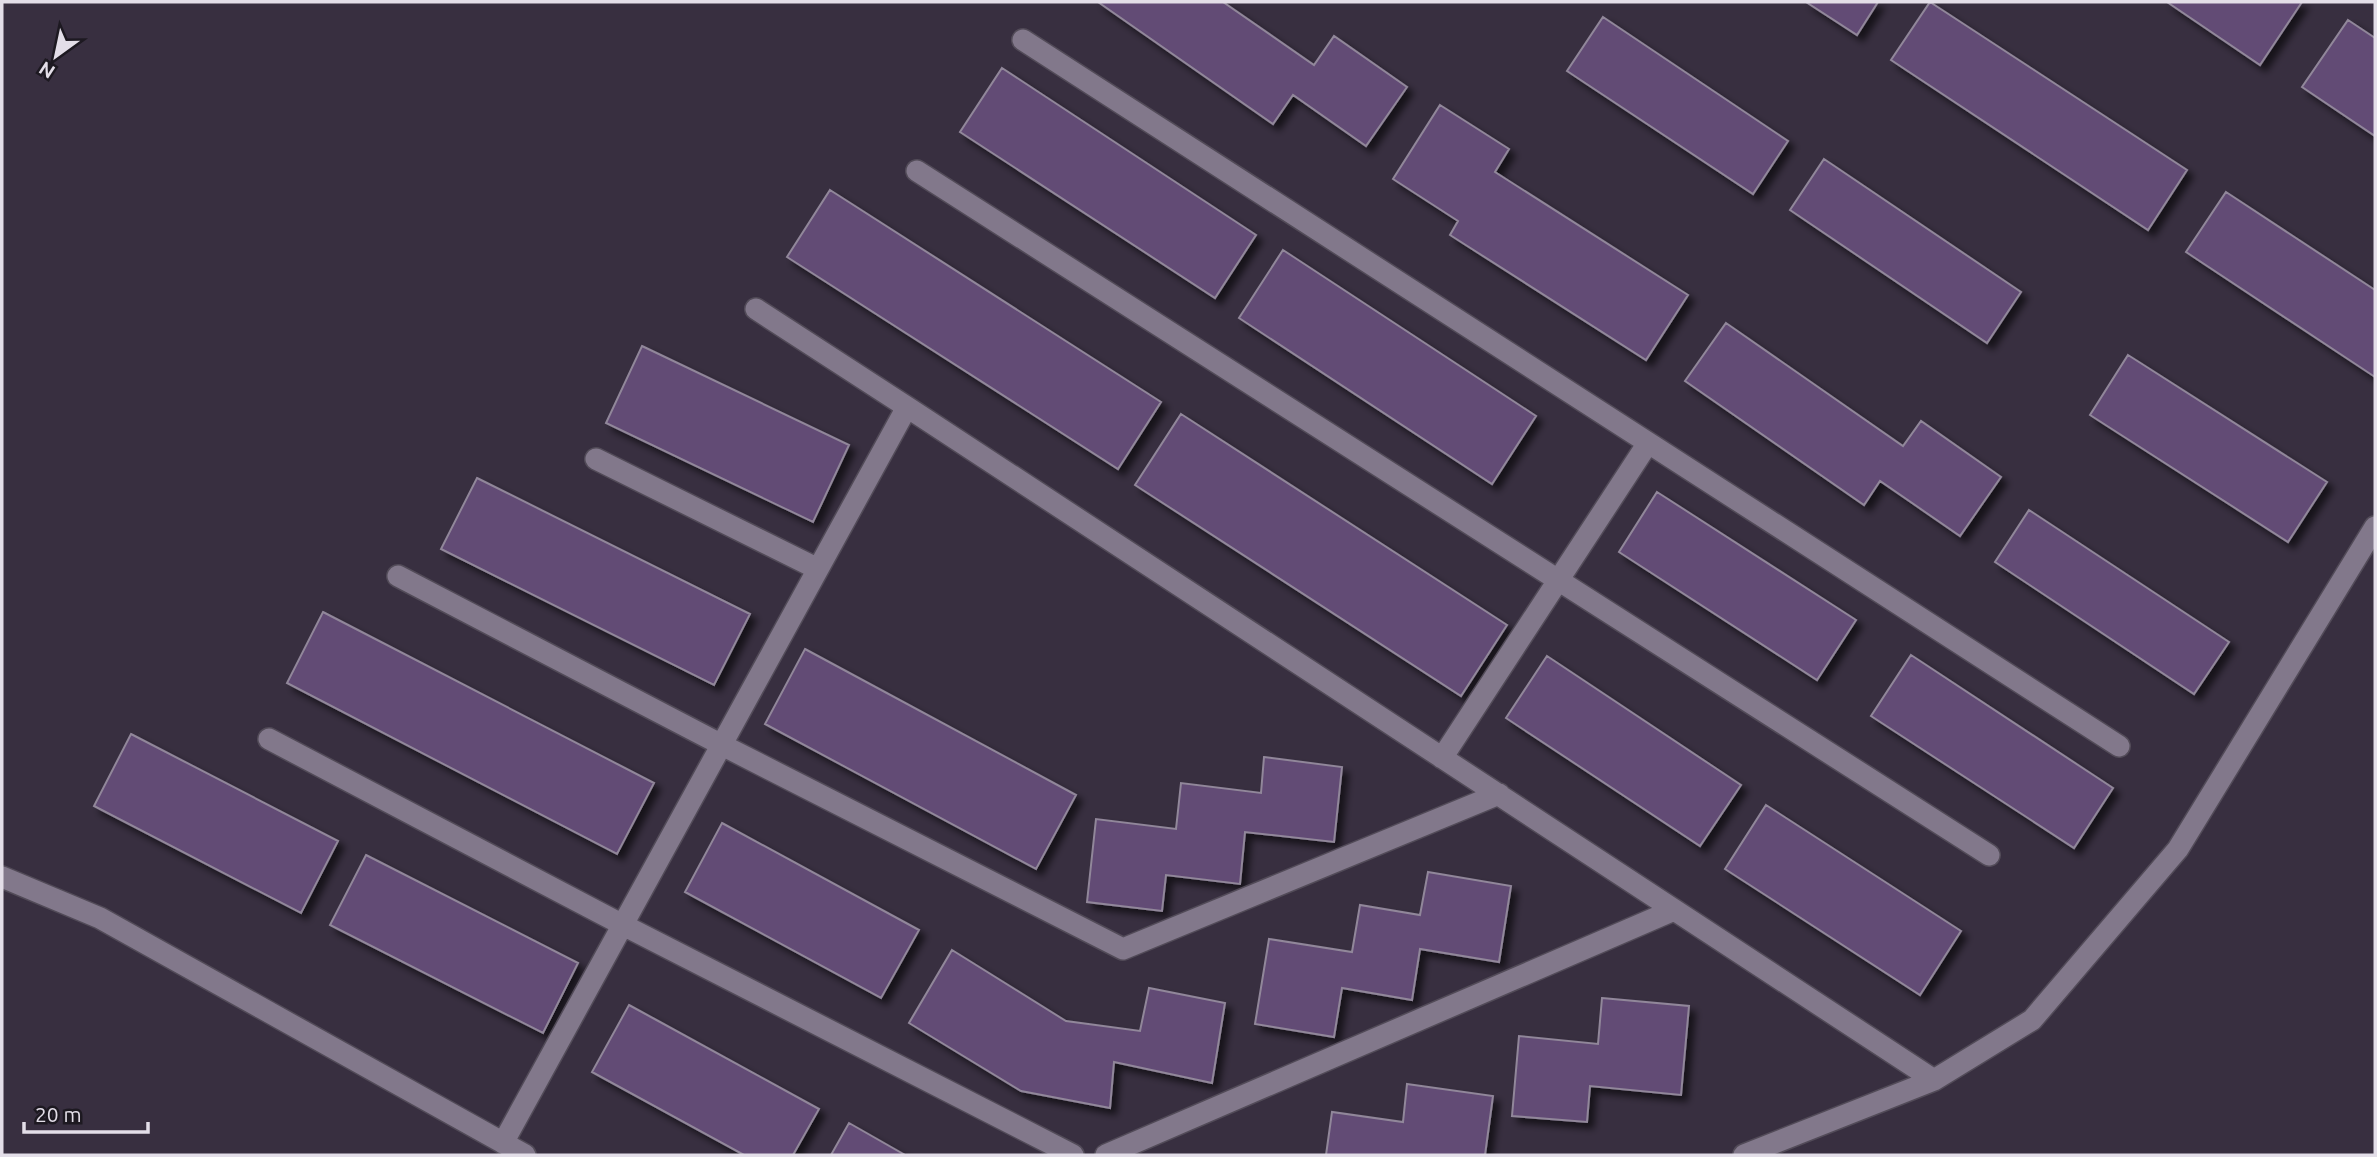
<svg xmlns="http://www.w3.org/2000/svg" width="2377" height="1157" font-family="Ubuntu,sans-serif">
  <defs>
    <filter id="shadow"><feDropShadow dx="6" dy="6" stdDeviation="3.5" flood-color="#0009"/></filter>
  </defs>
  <rect width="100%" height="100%" fill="#382f40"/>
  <path fill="#624b75" stroke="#91879a" stroke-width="2" filter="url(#shadow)" d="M1098,2H1223L1314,65L1334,36L1407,87L1366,146L1293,95L1273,124Z
    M1806,2H1878L1857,35Z
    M1930,2L2187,170L2148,230L1891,60Z
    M2167,2H2302L2260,65Z
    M1603,17L1788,141L1753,194L1567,71Z
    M2348,20L2375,38V136L2302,87Z
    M1002,68L1256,235L1215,298L960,132Z
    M1440,105L1509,149L1495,172L1688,295L1646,360L1450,235L1458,221L1393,179Z
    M1824,159L2021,292L1987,343L1790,210Z
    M830,190L1161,402L1118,469L787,257Z
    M2226,192L2375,290V377L2186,252Z
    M1283,250L1536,416L1492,484L1239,318Z
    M1726,323L1903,446L1921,421L2001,477L1960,536L1880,481L1864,505L1685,381Z
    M642,346L849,445L813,522L606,423Z
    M2128,355L2327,482L2288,542L2090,415Z
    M1181,414L1507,625L1461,696L1135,485Z
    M477,478L750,614L714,685L441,549Z
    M1657,492L1856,620L1817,680L1619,552Z
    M2029,510L2229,642L2194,694L1995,562Z
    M323,612L654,783L617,854L287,683Z
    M805,649L1076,795L1036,869L765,724Z
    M1911,655L2113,788L2074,848L1871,716Z
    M1547,656L1741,785L1700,846L1506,718Z
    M131,734L338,841L301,913L94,806Z
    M1264,757L1342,767L1334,842L1245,832L1240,884L1166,875L1162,911L1087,902L1096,819L1176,829L1181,783L1261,793Z
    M1766,805L1961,931L1920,995L1725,869Z
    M722,823L919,930L881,998L685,892Z
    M366,855L578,963L543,1033L330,925Z
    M1428,872L1511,886L1499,962L1420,949L1412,1000L1342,988L1334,1037L1255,1024L1269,939L1352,952L1360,905L1420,915Z
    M952,950L1066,1021L1140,1031L1149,988L1225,1003L1212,1083L1114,1062L1110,1108L1021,1091L909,1023Z
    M1602,998L1689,1006L1681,1095L1590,1086L1587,1122L1512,1116L1519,1036L1598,1044Z
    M629,1005L819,1109L793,1155H744L592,1072Z
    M1407,1084L1493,1096L1485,1155H1326L1332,1112L1403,1122Z
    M849,1123L905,1155H831Z"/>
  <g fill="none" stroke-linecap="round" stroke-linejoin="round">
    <defs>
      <path id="street" d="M1023,40L2119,746
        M917,171L1989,855
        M756,309L907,407
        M596,459L818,569
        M398,576L722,745L1123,949L1499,794
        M269,739L623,925L1073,1155
        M1442,758L1648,443
        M2,877L100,918L525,1155
        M503,1143L907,407L1934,1080
        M1106,1155L1674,910
        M1744,1155L1934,1080L2032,1020L2178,849L2375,527"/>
    </defs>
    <use href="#street" stroke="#524b58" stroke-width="24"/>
    <use href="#street" stroke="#82788b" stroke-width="21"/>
  </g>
  <rect width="2377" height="1157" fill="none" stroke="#e3dee8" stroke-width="7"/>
  <g transform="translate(56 56) rotate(213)" stroke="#1d1921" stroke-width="5" paint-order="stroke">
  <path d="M0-5L12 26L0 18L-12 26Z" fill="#e3dee8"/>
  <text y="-10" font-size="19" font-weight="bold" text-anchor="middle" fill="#e3dee8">N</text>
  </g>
  <path d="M24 1122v10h124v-10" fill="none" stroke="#e3dee8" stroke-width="3.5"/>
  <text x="35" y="1122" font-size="21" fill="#e3dee8" stroke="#1d1921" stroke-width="5" paint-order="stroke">20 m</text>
</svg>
